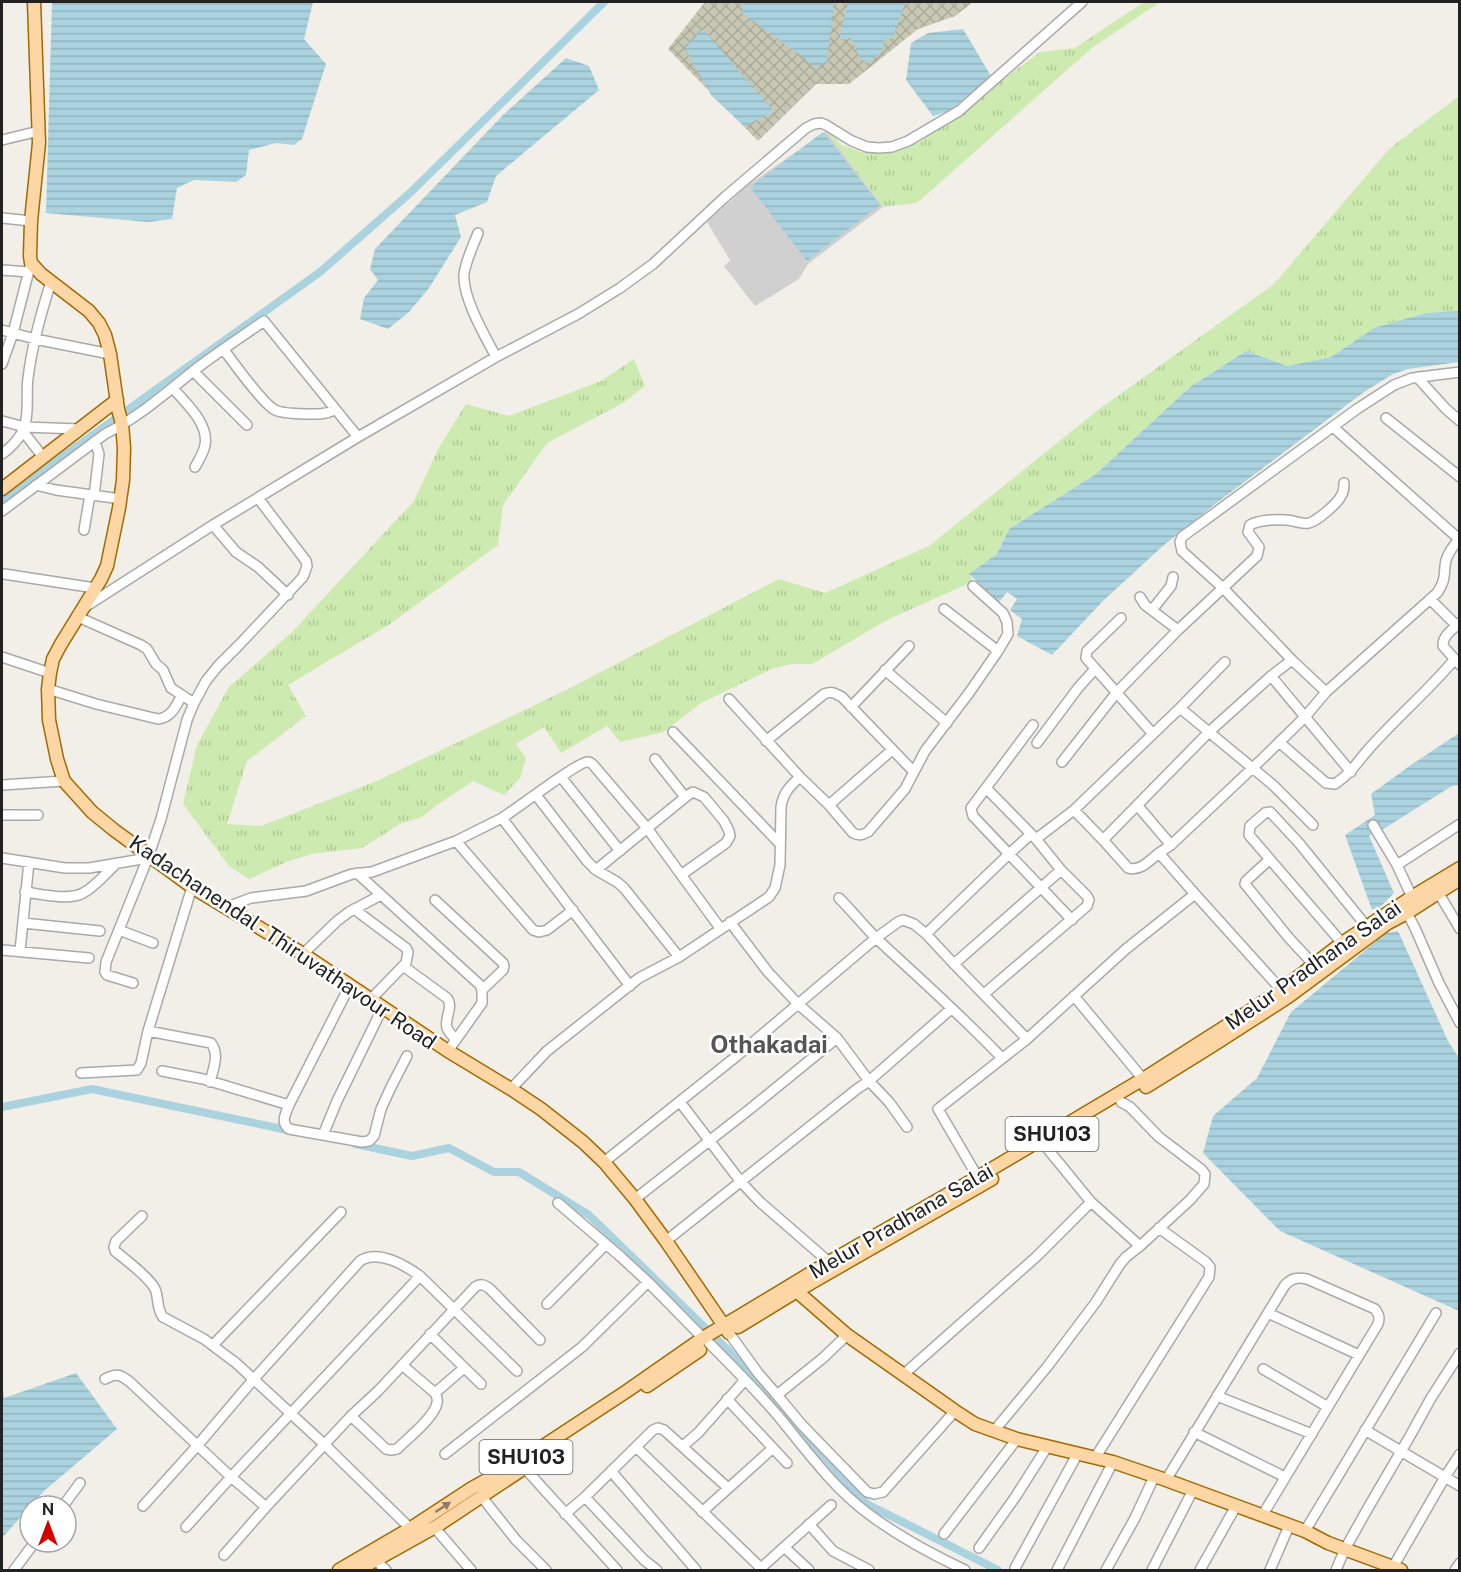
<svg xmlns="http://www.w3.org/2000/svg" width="1461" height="1572" font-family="'Public Sans',sans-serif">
  <defs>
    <pattern id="construction-cross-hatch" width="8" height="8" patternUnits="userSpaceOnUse" patternTransform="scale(1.5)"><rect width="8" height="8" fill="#c7c7b4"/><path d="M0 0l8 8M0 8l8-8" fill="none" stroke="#abab9a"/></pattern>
    <pattern id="grass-tufts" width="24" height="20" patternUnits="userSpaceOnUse" patternTransform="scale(1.5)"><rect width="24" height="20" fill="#cdebb0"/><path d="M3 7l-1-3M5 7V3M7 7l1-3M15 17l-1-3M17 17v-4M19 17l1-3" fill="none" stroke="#b0c997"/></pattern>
    <pattern id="water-rules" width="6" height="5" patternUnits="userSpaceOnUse" patternTransform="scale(1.5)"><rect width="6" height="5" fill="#aad3df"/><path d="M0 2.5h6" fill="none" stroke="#92b5bf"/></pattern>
  </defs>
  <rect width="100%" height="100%" fill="#f2efe9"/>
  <path fill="#d0d0d0" d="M826,131L883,207L808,264L799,279L755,306L724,266L730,260L707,222L747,186Z"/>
  <path fill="url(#construction-cross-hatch)" d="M705,2H973L955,16L918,29L849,84H816L758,141L668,49Z"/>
  <path fill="url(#grass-tufts)" d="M1144,2H1160L1092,48L917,203L883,207L826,131L828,129L831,130L840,144L861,152L885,154L920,142L1040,52L1075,48Z
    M1459,96V311L1426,313L1374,328L1331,357L1287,366L1246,351L1190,387L1096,474L1009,529L997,554L970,574L972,582L887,620L812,664H791L772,669L701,703L664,732L620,742L607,726L561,753L544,727L516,744L526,758L520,778L504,795L473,781L437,805L422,817L400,824L362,848L312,854L286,862L249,879L229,866L183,804L197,745L229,687L291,633L414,501L438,449L466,404L509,416L601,381L634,359L645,386L623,403L547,443L503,505L498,545L390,624L288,685L306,716L247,761L227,824L261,826L377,781L570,688L779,579L825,593L929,546L1098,410L1274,284L1390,148Z"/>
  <path fill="url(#water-rules)" d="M52,2H313L304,39L326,64L302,139L294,145L276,143L249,150L246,175L236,182L194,180L177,188L172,219L148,222L46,213Z
    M743,2H834L827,61L816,67L742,13Z
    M848,2H908L905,3L893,38L885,40L881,53L867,63L860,58L851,38L839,40Z
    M703,29L774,112L744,126L711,95L685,48Z
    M963,29L991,76L949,111L933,116L906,80L911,43L928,33Z
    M566,58L589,66L599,90L496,176L487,202L455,215L461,237L429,288L409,312L388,329L360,319L364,298L378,280L370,269L375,249L504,114Z
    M823,132L880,205L807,261L750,187Z
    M1459,311V362L1408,369L1393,374L1364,392L1215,504L1164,545L1103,601L1052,655L1017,636L1022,619L1010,610L1017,599L1007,592L999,602L969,574L997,554L1009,529L1096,474L1190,387L1246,351L1287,366L1331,357L1374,328L1426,313Z
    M1459,733V785L1452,786L1385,828L1369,836L1394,893L1380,907L1388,933L1398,931L1448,1041L1459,1058V1311L1280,1231L1203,1153L1213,1116L1257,1078L1291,1012L1385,934L1377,908L1372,910L1345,835L1375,815L1371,794L1411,765Z
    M76,1373L117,1429L44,1491L2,1538V1380L4,1398Z"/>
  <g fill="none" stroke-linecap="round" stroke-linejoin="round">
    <path stroke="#aad3df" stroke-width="8" d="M2,500L320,272L410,193L604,2
      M2,1107L92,1089L292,1131
      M355,1144L412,1156L449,1148L494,1172H519L589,1215L726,1348L867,1504L998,1570"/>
    <defs>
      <path id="minor" d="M2,140L39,131
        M2,218L31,221
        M478,233C473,246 466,260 464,274C462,297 485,336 496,357
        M2,270L29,272
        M2,330L35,339L110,354
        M224,350C234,363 262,403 275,410C283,414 294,413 303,414C315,414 324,415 335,410
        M2,364L13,333L31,263
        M193,371L247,425
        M1417,377L1446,409L1460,421
        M173,388C186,404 209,423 205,445C204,452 199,460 195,467
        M1386,418L1460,477
        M2,421L25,427L78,429
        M1333,427L1460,540
        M22,430L43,457
        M2,454C11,448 22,436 25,425C29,411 26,393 28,378C32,346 41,313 51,282
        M36,485L56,490L121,499
        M94,496L99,454L95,441
        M2,511L105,434C137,418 165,394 192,372C215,354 240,338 264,321L358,437
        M213,525L236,552L258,567L288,595
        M84,530L90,495
        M4,574L95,588
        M1140,597L1145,605L1178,630
        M1430,599L1457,626
        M85,607L213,525L358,437L496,357L578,314L620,288L653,264L725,197L806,128L814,124L821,123L826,125L852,141L867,147L879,148L892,147L908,141L959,111L1082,2
        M944,609L998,651
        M1152,610L1171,586L1173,577
        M78,617L141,645L147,649L156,664L163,670L171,688L194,703
        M1121,618L1087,651L1086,658L1153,734
        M1460,623C1453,629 1442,636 1443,646L1460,665
        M2,657L50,673
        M1292,660L1271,676L1351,772
        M885,670L947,723
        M48,689L96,704L158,719C171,718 176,706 182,695
        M1326,692L1292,660L1223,588L1182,551L1180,542L1182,537L1357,409L1394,385L1412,378L1460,372
        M851,707L909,646
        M1180,708L1273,785L1313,825
        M673,732L780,844
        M766,741L824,694C832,691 835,693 842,697L914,772
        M1279,742L1326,783L1335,784C1350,774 1356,764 1367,751C1395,719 1427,692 1454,660
        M1037,743L1078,688L1095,669
        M655,759L685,797
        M1062,762L1117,692L1178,630L1257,556L1259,547L1248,532L1250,525C1259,520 1276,519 1286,520C1294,520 1301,525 1309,523C1317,521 1337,504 1341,496C1344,492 1344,488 1344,483
        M561,777L620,851
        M800,777L829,805L853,833C859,836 862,835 868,832L905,789L925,751L969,693L998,651L1008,634L1007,622L1003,613L973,586
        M2,785L64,781
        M536,795L587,861L596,870L688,795L693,792L704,797L724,821L729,831L730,836L726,843L681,875
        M829,805L892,750
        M1137,805L1171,845
        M1074,810L1180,708L1225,662
        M2,815H38
        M1373,825L1397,865L1412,897
        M1031,834L1009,854L1072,920
        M1036,839L1074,810L1103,840L1128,868C1140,872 1150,860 1159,853L1195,894
        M1103,840L1209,732L1271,676
        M456,841L502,818
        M1159,853L1171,845L1260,761L1305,717L1326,692L1437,593C1447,578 1443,575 1446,560C1449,551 1454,545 1460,538
        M2,858L65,868H89L148,858
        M1269,860L1246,881L1245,884L1289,938L1314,965
        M1397,865L1460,824
        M596,870L617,882L624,888L679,957
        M357,873L480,985L482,990V1003L448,1051
        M25,892C41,894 69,901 83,893C95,887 105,874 115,865
        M1438,892L1460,929
        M839,898C852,911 864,926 877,939C919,978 962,1016 1002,1058
        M435,900L503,963L504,966L503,970L482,990
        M227,907L251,898L306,891L352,874L372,872L456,841L533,930L539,932L547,930L573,910
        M354,909L406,948L408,952L406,963L371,999
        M1407,913L1415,928L1439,983L1460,1023
        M23,923L100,931
        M119,930L153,943
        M926,934L1009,854L973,816L971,808L1033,725
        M1342,943L1249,835L1250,826L1265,813L1270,812L1273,815L1299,843L1367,927
        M2,950L89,958
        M20,951L29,862
        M303,954L337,921L349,912L381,895
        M954,964L1061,870
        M403,966L447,998C454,1008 444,1017 447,1028C449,1033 453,1036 456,1040
        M133,983L107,975L105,972L106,962L149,855L161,819L187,720L194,703L206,681L218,666L239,645L303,577L307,566L306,561L258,498
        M630,986L502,818C515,810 578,762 587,762C592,762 592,764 595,767L647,828L720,928
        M984,994L1087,906L1089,900L1087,896L1061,870L1036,839L986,788
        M1074,996L1143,1079
        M148,1031L192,887
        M837,1038L869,1081L889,1102L907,1127
        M1027,1039L1126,949L1195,894L1285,994
        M162,1071L203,1079L289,1105C286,1113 280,1122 289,1129L362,1142L369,1141L374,1136L381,1109L391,1087L407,1056
        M81,1073L137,1070L141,1063L148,1031L211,1043C220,1055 213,1069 210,1082
        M511,1089L547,1051L639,978L679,957L769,897L775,888L780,865L781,807C783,793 790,786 800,777L729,699
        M680,1102L741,1182L760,1202L829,1262
        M289,1105L350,985
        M323,1135L337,1101L383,1007
        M1046,1147L1091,1202
        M604,1162L738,1055L876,938L898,922L903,920L914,924L926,934L954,964L1027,1039L938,1109L980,1181
        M635,1199L750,1109L837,1038L798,1004L768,972L730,922
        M558,1203L621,1257L648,1282L703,1338
        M142,1216L116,1241L114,1247L115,1251C126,1260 149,1277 155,1289C159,1298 156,1308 163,1317L204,1339L236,1363L325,1445L414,1532
        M666,1241L857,1089L869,1081L951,1009
        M547,1304L606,1244
        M1268,1313L1359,1355
        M729,1333L758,1373L777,1395
        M430,1334L481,1384
        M847,1335L823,1358L777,1395L802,1425L867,1492L874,1494L883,1492L955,1411
        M709,1343C733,1367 757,1391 779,1417C806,1450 832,1486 866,1512C896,1535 931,1554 965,1570
        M213,1345L341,1212
        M1263,1369L1328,1407
        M904,1374L1036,1257L1091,1202L1140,1246L1190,1200L1204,1184L1205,1174L1201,1169L1159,1137L1130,1107L1121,1102
        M105,1379C116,1373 120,1374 130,1382L231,1477L266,1507
        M435,1393L464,1368
        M1217,1396L1312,1434
        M727,1399L787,1463
        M351,1416L386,1449L391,1450L397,1449C408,1438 434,1418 437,1403C438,1398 437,1397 435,1393L402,1365
        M1365,1430L1460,1486
        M994,1431L1047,1367L1096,1302L1120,1264L1126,1257L1140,1246
        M1194,1432L1285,1477
        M683,1446L698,1433L745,1380
        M636,1447L763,1570
        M445,1454L582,1347L648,1282
        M1095,1458L1209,1277L1210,1267L1206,1262L1159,1228
        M520,1463L617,1570
        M611,1471L696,1570
        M1166,1480L1285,1285C1292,1278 1297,1277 1307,1279L1375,1309C1379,1315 1380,1317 1378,1324L1262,1516
        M481,1496L516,1540L546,1570
        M585,1497L644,1560L657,1570
        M63,1506L80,1483
        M143,1506L197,1446L253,1380L360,1261C378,1249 405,1265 420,1276L517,1371
        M702,1512L773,1448
        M565,1514L585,1497L653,1430L658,1428L664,1430L728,1488
        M809,1524L833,1551L869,1570
        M186,1527L231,1477L420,1276
        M434,1527L471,1570
        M1305,1531L1436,1313
        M944,1534L1017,1439
        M784,1547L809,1570
        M979,1548L1016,1496L1047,1447
        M224,1555L266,1507L351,1416L378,1391L475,1287C481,1283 485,1285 490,1289L540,1340
        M372,1557L386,1570
        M1393,1567L1445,1477L1460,1454
        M761,1568L831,1505
        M1015,1568L1078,1453
        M14,1570L35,1542
        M1057,1570L1113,1462
        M1106,1570L1135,1518L1154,1477
        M1152,1570L1193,1490
        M1200,1570L1236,1506
        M1270,1570L1289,1526
        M1336,1570L1345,1549L1368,1508L1410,1436L1431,1398L1460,1353
        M1455,1570L1460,1563"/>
      <path id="major" d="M34,2L39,143L31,221L30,256L31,263L41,274L89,311L99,323L105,335L110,354L118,409L122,424L124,448L123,480L119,508L107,566L101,579L61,644L53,659L50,673L48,689L49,720L57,759L64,781L92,812L114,830L192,887L303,954L448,1051L511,1089L541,1109L583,1142L604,1162L635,1199L666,1241L729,1333
        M2,489L117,400
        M1146,1087L1212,1046L1288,997L1388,923L1407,913L1460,879
        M793,1288L847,1335L955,1411L975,1424L1017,1439L1113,1462L1166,1480L1305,1531L1328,1543L1401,1570
        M738,1327L797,1291L992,1179
        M647,1386L700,1350
        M339,1570L411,1528L472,1488L519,1462L627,1391L703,1338L829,1262L978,1177L1143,1079L1248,1012L1281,990L1342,943L1412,897L1460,868
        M358,1570L437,1526L535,1461"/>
    </defs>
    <use href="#minor" stroke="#a9a9a9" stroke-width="12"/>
    <use href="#major" stroke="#a06b00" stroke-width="15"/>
    <use href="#minor" stroke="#fff" stroke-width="9"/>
    <use href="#major" stroke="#fcd6a4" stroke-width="12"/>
  </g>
  <defs><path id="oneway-solid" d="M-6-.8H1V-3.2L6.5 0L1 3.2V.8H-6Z" transform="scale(1.5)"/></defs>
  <use fill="#8f7c63" href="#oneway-solid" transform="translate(443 1507) rotate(-33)"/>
  <g text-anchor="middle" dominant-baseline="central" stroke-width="5" stroke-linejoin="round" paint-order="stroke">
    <g fill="#fff" stroke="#646464" stroke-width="1.5">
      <rect x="1005.5" y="1117" width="93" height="34" rx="4.5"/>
      <rect x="479.5" y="1440" width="93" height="34" rx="4.5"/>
    </g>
    <g font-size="20" font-weight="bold" fill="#222">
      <text x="1052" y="1134">SHU103</text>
      <text x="526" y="1457">SHU103</text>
    </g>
    <g font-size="21" fill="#222" stroke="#fff">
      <text transform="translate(283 942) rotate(34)">Kadachanendal - Thiruvathavour Road</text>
      <text transform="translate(1313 965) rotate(-35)">Melur Pradhana Salai</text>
      <text transform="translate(901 1221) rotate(-30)">Melur Pradhana Salai</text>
    </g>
    <g font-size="24" font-weight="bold" fill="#555" stroke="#fff">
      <text x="769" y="1044">Othakadai</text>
    </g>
  </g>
  <rect width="1461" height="1572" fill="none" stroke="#222222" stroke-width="6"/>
  <g transform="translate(48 1524)"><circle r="28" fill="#ffffff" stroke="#a7a7a7" stroke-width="1.5"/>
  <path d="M0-4.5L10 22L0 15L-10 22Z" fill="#d40000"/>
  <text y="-9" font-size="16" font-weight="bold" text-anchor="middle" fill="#222222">N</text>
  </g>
</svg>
